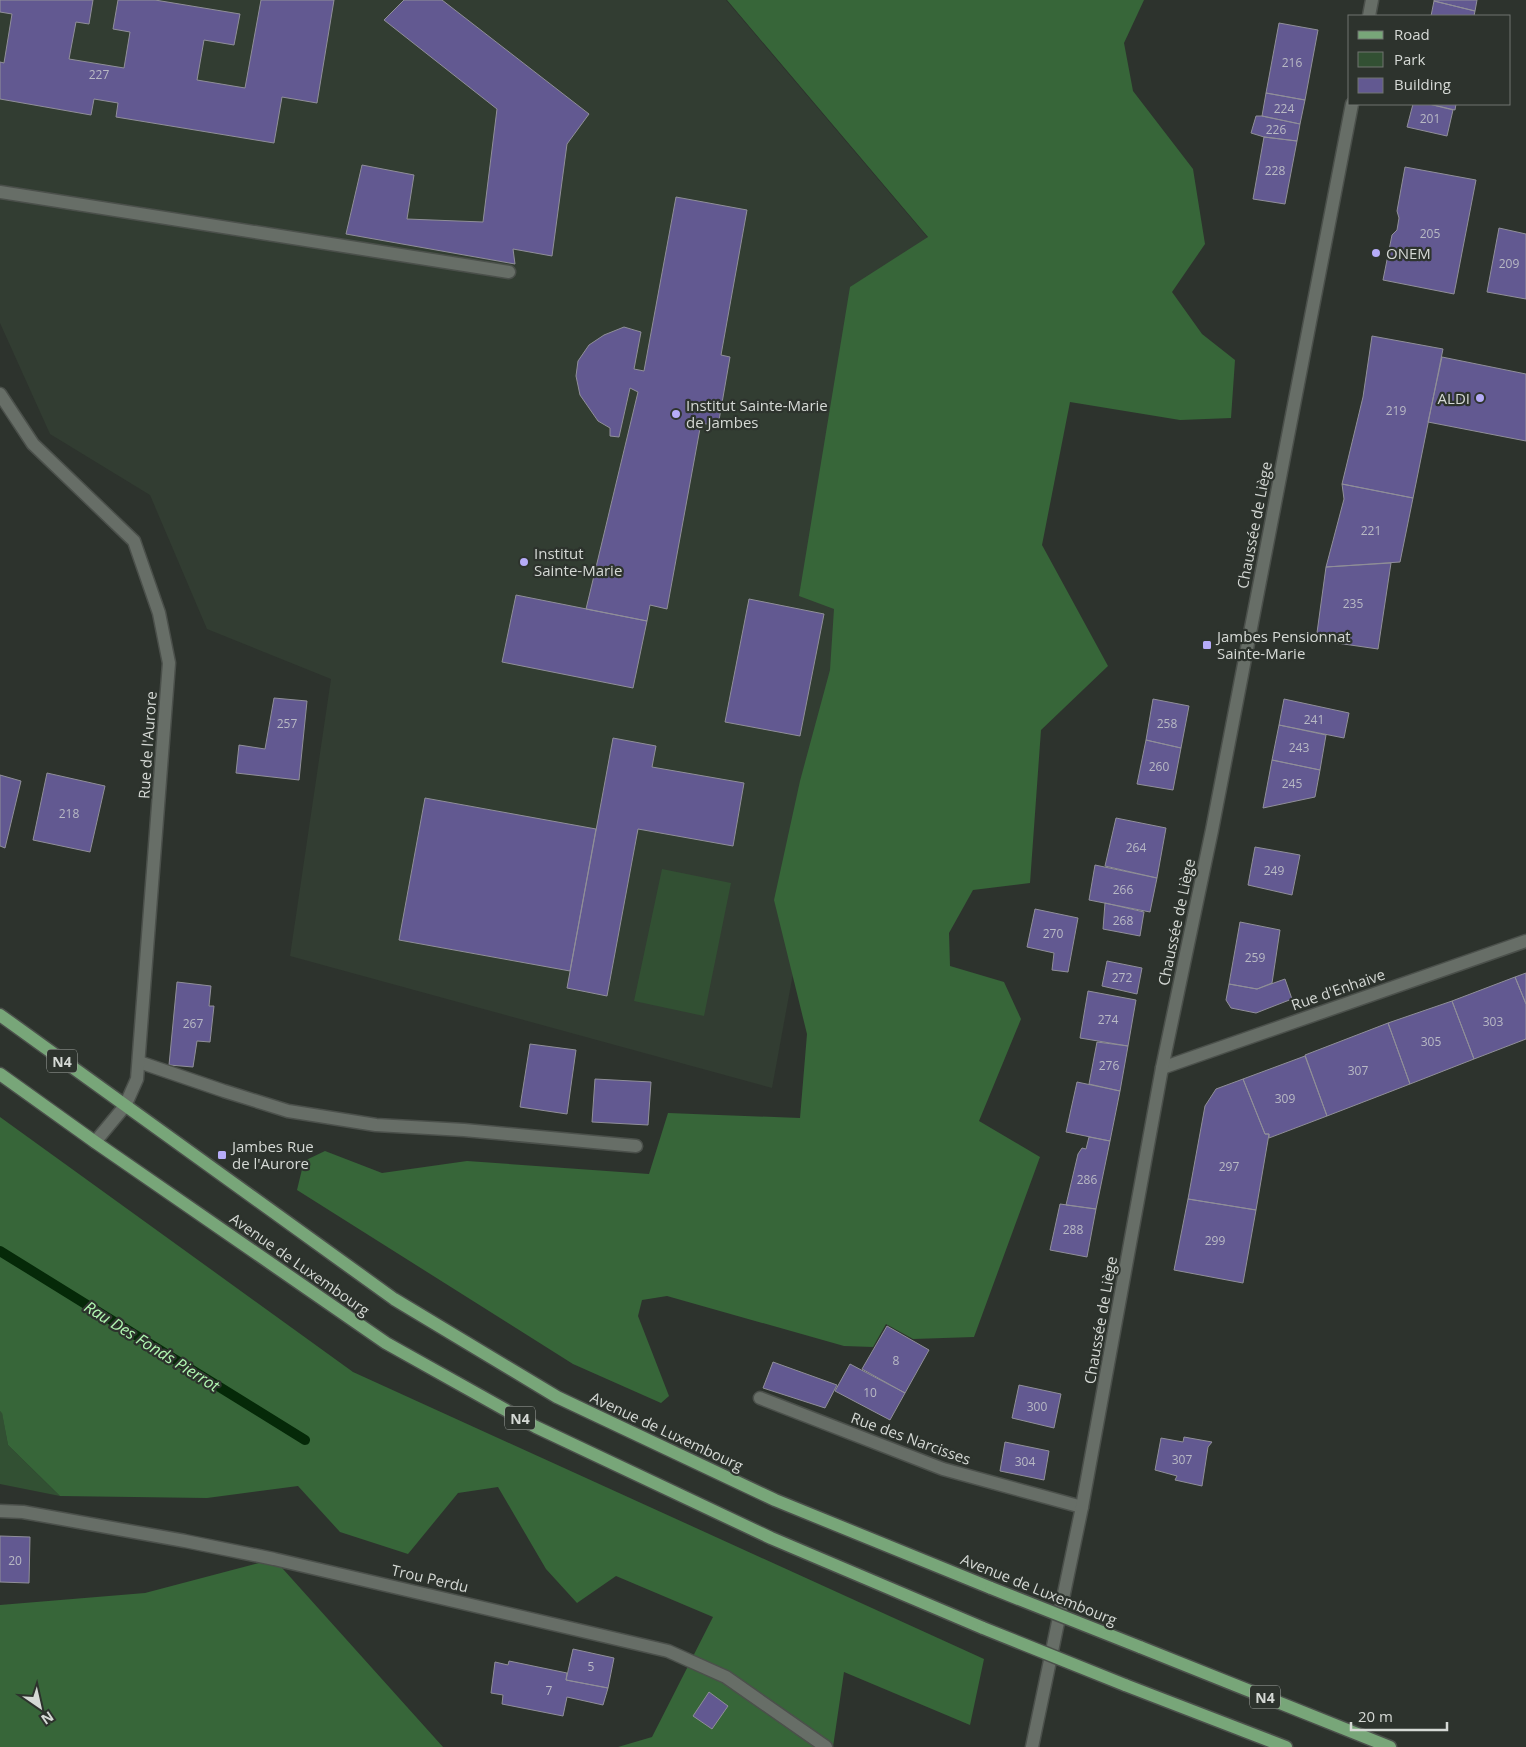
<svg xmlns="http://www.w3.org/2000/svg" width="1526" height="1747" font-family="'Open Sans',sans-serif">
  <rect width="100%" height="100%" fill="#2d332d"/>
  <path fill="#323d32" d="M0,0H726L928,238L772,1088L290,956L331,679L207,629L150,495L50,434L0,323Z"/>
  <path fill="#325033" d="M662,869L731,883L704,1016L634,1001Z
    M0,1411L2,1412L8,1445L60,1496L0,1484Z"/>
  <path fill="#376639" d="M727,0H1144L1124,43L1133,91L1193,169L1205,244L1172,292L1202,334L1235,360L1231,418L1180,420L1070,402L1042,545L1108,666L1041,730L1030,883L973,890L949,933L950,966L1004,982L1021,1019L979,1121L1040,1157L974,1337L913,1339L886,1324L873,1347L844,1346L667,1296L642,1300L638,1316L669,1396L661,1403L573,1364L297,1190L304,1161L325,1151L382,1173L467,1161L649,1174L668,1113L800,1118L807,1034L774,900L800,781L830,670L834,609L799,596L850,287L928,237Z
    M0,1117L353,1372L984,1659L970,1725L844,1672L833,1747H618L652,1737L713,1617L616,1576L577,1603L546,1569L498,1487L458,1493L408,1554L340,1532L298,1486L207,1498L60,1496L8,1445L2,1413L0,1411Z
    M274,1559L443,1747H0V1605L145,1593Z"/>
  <g fill="none" stroke-linecap="round" stroke-linejoin="round">
    <path stroke="#052908" stroke-width="10" d="M0,1251L305,1440"/>
  </g>
  <path fill="#625991" stroke="#908f99" d="M0,0H93L89,24L76,22L69,59L124,68L130,32L113,29L118,0H155L240,14L234,45L204,40L197,80L245,88L261,0H334L317,103L282,97L274,143L116,117L118,103L94,99L91,115L0,99V62L4,63L12,14L0,12Z
    M404,0H442L589,114L567,144L552,256L513,249L515,264L346,234L362,165L414,175L407,219L483,222L497,109L384,20Z
    M1434,0H1477L1475,11L1434,1Z
    M1434,1L1475,11L1474,16H1431Z
    M1279,23L1318,30L1305,100L1266,93Z
    M1266,93L1305,100L1300,124L1262,116Z
    M1413,104H1429L1453,110L1447,136L1407,127Z
    M1429,104H1456L1455,110Z
    M1256,116H1262L1300,124L1297,141L1264,137L1251,133Z
    M1264,137L1297,141L1285,204L1253,199Z
    M1405,167L1476,180L1454,294L1383,280L1392,235L1397,230L1399,218L1397,211Z
    M676,197L747,210L721,355L730,357L718,426L701,423L667,609L650,605L647,621L586,609L638,392L630,388L619,437L610,436V428L598,421L580,395L576,376L578,361L589,345L604,335L624,327L641,332L634,369L644,371Z
    M1499,228L1526,234V299L1487,292Z
    M1372,336L1443,349L1413,498L1342,484L1363,397Z
    M1442,357L1526,374V441L1428,422Z
    M1342,484L1413,498L1400,562L1326,567L1344,499Z
    M1391,563L1378,649L1316,640L1326,567Z
    M516,595L647,621L633,688L502,662Z
    M749,599L824,614L800,736L725,722Z
    M274,698L307,701L299,780L236,773L239,745L265,749Z
    M1153,699L1189,706L1181,748L1146,740Z
    M1284,699L1349,713L1344,738L1279,725Z
    M1279,725L1326,735L1320,770L1272,760Z
    M613,738L656,746L652,767L744,783L733,846L638,829L607,996L567,988Z
    M1146,740L1181,748L1173,790L1137,784Z
    M1272,760L1320,770L1315,797L1263,808Z
    M47,773L105,786L90,852L33,840Z
    M0,775L21,781L5,848L0,846Z
    M425,798L596,829L570,971L399,940Z
    M1116,818L1166,828L1157,878L1105,866Z
    M1255,847L1300,855L1292,895L1248,885Z
    M1095,865L1157,878L1150,912L1089,900Z
    M1105,903L1144,912L1140,936L1103,929Z
    M1035,909L1078,918L1068,972L1052,970L1054,953L1027,947Z
    M1240,922L1280,930L1272,983L1257,989L1229,984Z
    M1107,961L1142,968L1137,994L1102,986Z
    M1526,973V1004L1515,977Z
    M1515,977L1526,1004V1039L1474,1059L1452,1001Z
    M1285,979L1292,999L1256,1013L1231,1008L1226,1000L1229,984L1257,989Z
    M177,982L211,986L209,1006H214L210,1042L197,1041L193,1067L169,1065Z
    M1088,991L1136,1000L1128,1046L1080,1038Z
    M1452,1001L1474,1059L1410,1084L1388,1023Z
    M1388,1023L1410,1084L1327,1116L1305,1055Z
    M1097,1042L1128,1046L1120,1091L1089,1084Z
    M530,1044L576,1050L567,1114L520,1107Z
    M1305,1056L1327,1116L1269,1138V1134H1265L1243,1079Z
    M595,1079L651,1082L648,1125L592,1122Z
    M1243,1079L1265,1134H1269L1256,1210L1188,1199L1205,1106L1216,1089Z
    M1077,1082L1120,1091L1110,1141L1066,1132Z
    M1089,1137L1110,1141L1096,1209L1066,1205L1078,1154L1082,1148L1086,1149Z
    M1188,1199L1256,1210L1243,1283L1174,1270Z
    M1060,1204L1096,1209L1087,1257L1050,1250Z
    M887,1326L929,1350L905,1393L862,1369Z
    M773,1362L837,1385L825,1408L763,1388Z
    M850,1364L905,1393L890,1420L835,1391Z
    M1019,1385L1061,1394L1054,1428L1012,1418Z
    M1184,1437L1212,1442L1208,1447L1202,1486L1175,1480L1177,1476L1155,1470L1161,1438L1183,1442Z
    M1005,1442L1049,1451L1044,1480L1000,1471Z
    M0,1536L30,1537L29,1583L0,1582Z
    M573,1649L614,1658L608,1688L566,1680Z
    M509,1661L567,1673L566,1680L608,1688L603,1705L567,1697L563,1716L502,1704L503,1695L491,1693L495,1662L508,1665Z
    M709,1692L728,1706L712,1729L693,1716Z"/>
  <g fill="none" stroke-linecap="round" stroke-linejoin="round">
    <defs>
      <path id="service" d="M0,192L509,272
        M139,1062L224,1091L288,1111L376,1125L464,1130L636,1146"/>
      <path id="minor" d="M0,394L33,444L134,541L159,613L169,663L137,1079L125,1106L95,1142
        M1162,1068L1526,941
        M760,1398L943,1469L1082,1507
        M0,1511L23,1512L185,1541L274,1559L668,1651L726,1677L826,1747"/>
      <path id="tertiary" d="M1369,16L1372,0
        M1032,1747L1082,1507L1162,1068L1212,830L1352,104"/>
      <path id="primary" d="M0,1015L394,1299L557,1397L775,1500L991,1588
        M0,1074L95,1142L386,1343L536,1427L771,1538L983,1628
        M1140,1647L1390,1747
        M1125,1685L1286,1747"/>
    </defs>
    <use href="#service" stroke="#4b504b" stroke-width="15"/>
    <use href="#minor" stroke="#4b504b" stroke-width="15"/>
    <use href="#tertiary" stroke="#4b504b" stroke-width="15"/>
    <use href="#primary" stroke="#4b504b" stroke-width="15"/>
    <use href="#service" stroke="#676e67" stroke-width="12"/>
    <use href="#minor" stroke="#676e67" stroke-width="12"/>
    <use href="#tertiary" stroke="#676e67" stroke-width="12"/>
    <use href="#primary" stroke="#78a679" stroke-width="12"/>
    <defs>
      <path id="primary-bridge" d="M991,1588L1140,1647
        M983,1628L1125,1685"/>
    </defs>
    <use href="#primary-bridge" stroke="#4b504b" stroke-width="15" stroke-linecap="butt"/>
    <use href="#primary-bridge" stroke="#78a679" stroke-width="12"/>
  </g>
  <g fill="#b6acf8" stroke="#2d332d" stroke-width="2">
    <circle cx="1376" cy="253" r="5"/>
    <circle cx="1480" cy="398" r="5"/>
    <circle cx="676" cy="414" r="5"/>
    <circle cx="524" cy="562" r="5"/>
    <rect x="1202" y="640" width="10" height="10" rx="2.5"/>
    <rect x="217" y="1150" width="10" height="10" rx="2.5"/>
  </g>
  <g text-anchor="middle" dominant-baseline="central" stroke-width="4.5" stroke-linejoin="round" paint-order="stroke">
    <g font-size="12" fill="#b8b9c4">
      <text x="1292" y="62">216</text>
      <text x="99" y="74">227</text>
      <text x="1284" y="108">224</text>
      <text x="1430" y="118">201</text>
      <text x="1276" y="129">226</text>
      <text x="1275" y="170">228</text>
      <text x="1430" y="233">205</text>
      <text x="1509" y="263">209</text>
      <text x="1396" y="410">219</text>
      <text x="1371" y="530">221</text>
      <text x="1353" y="603">235</text>
      <text x="1314" y="719">241</text>
      <text x="287" y="723">257</text>
      <text x="1167" y="723">258</text>
      <text x="1299" y="747">243</text>
      <text x="1159" y="766">260</text>
      <text x="1292" y="783">245</text>
      <text x="69" y="813">218</text>
      <text x="1136" y="847">264</text>
      <text x="1274" y="870">249</text>
      <text x="1123" y="889">266</text>
      <text x="1123" y="920">268</text>
      <text x="1053" y="933">270</text>
      <text x="1255" y="957">259</text>
      <text x="1122" y="977">272</text>
      <text x="1108" y="1019">274</text>
      <text x="1493" y="1021">303</text>
      <text x="193" y="1023">267</text>
      <text x="1431" y="1041">305</text>
      <text x="1109" y="1065">276</text>
      <text x="1358" y="1070">307</text>
      <text x="1285" y="1098">309</text>
      <text x="1229" y="1166">297</text>
      <text x="1087" y="1179">286</text>
      <text x="1073" y="1229">288</text>
      <text x="1215" y="1240">299</text>
      <text x="896" y="1360">8</text>
      <text x="870" y="1392">10</text>
      <text x="1037" y="1406">300</text>
      <text x="1182" y="1459">307</text>
      <text x="1025" y="1461">304</text>
      <text x="15" y="1560">20</text>
      <text x="591" y="1666">5</text>
      <text x="549" y="1690">7</text>
    </g>
    <g fill="#2d332d" stroke="#a3a7a3" stroke-width="1">
      <rect x="47" y="1049.5" width="30" height="23" rx="4"/>
      <rect x="505" y="1406.5" width="30" height="23" rx="4"/>
      <rect x="1250" y="1685.5" width="30" height="23" rx="4"/>
    </g>
    <g font-size="14" font-weight="bold" fill="#d5d9d5">
      <text x="62" y="1061">N4</text>
      <text x="520" y="1418">N4</text>
      <text x="1265" y="1697">N4</text>
    </g>
    <g font-size="15" fill="#d5d9d5" stroke="#2d332d" text-anchor="start">
      <text x="1386" y="253">ONEM</text>
      <text x="1470" y="398" text-anchor="end">ALDI</text>
      <text x="686" y="405">Institut Sainte-Marie<tspan x="686" dy="17">de Jambes</tspan></text>
      <text x="534" y="553">Institut<tspan x="534" dy="17">Sainte-Marie</tspan></text>
      <text x="1217" y="636">Jambes Pensionnat<tspan x="1217" dy="17">Sainte-Marie</tspan></text>
      <text x="232" y="1146">Jambes Rue<tspan x="232" dy="17">de l'Aurore</tspan></text>
    </g>
    <g font-size="15" fill="#d5d9d5" stroke="#2d332d">
      <text transform="translate(1254 525) rotate(-79)">Chaussée de Liège</text>
      <text transform="translate(147 745) rotate(-86)">Rue de l'Aurore</text>
      <text transform="translate(1176 922) rotate(-78)">Chaussée de Liège</text>
      <text transform="translate(1338 989) rotate(-19)">Rue d'Enhaive</text>
      <text transform="translate(300 1264) rotate(35)">Avenue de Luxembourg</text>
      <text transform="translate(1100 1320) rotate(-80)">Chaussée de Liège</text>
      <text transform="translate(667 1431) rotate(25)">Avenue de Luxembourg</text>
      <text transform="translate(911 1438) rotate(20)">Rue des Narcisses</text>
      <text transform="translate(430 1578) rotate(13)">Trou Perdu</text>
      <text transform="translate(1039 1589) rotate(22)">Avenue de Luxembourg</text>
    </g>
    <g font-size="16" font-style="italic" fill="#b2f9b3" stroke="#2d332d">
      <text transform="translate(152 1346) rotate(32)">Rau Des Fonds Pierrot</text>
    </g>
  </g>
  <rect x="1348" y="15" width="162" height="90" fill="#2d332d" stroke="#707570"/>
  <rect x="1358" y="31" width="25" height="8" fill="#78a679" stroke="#707570"/>
  <text x="1394" y="40" font-size="15" fill="#d5d9d5">Road</text>
  <rect x="1358" y="52" width="25" height="15" fill="#325033" stroke="#707570"/>
  <text x="1394" y="65" font-size="15" fill="#d5d9d5">Park</text>
  <rect x="1358" y="78" width="25" height="15" fill="#625991" stroke="#707570"/>
  <text x="1394" y="90" font-size="15" fill="#d5d9d5">Building</text>
  <g transform="translate(40 1707) rotate(146)" stroke="#2d332d" stroke-width="4" paint-order="stroke">
  <path d="M0-4L9 19L0 12L-9 19Z" fill="#d5d9d5"/>
  <text y="-8" font-size="14" font-weight="bold" text-anchor="middle" fill="#d5d9d5">N</text>
  </g>
  <path d="M1351 1722v8h96v-8" fill="none" stroke="#d5d9d5" stroke-width="2.5"/>
  <text x="1358" y="1722" font-size="15" fill="#d5d9d5" stroke="#2d332d" stroke-width="4" paint-order="stroke">20 m</text>
</svg>
